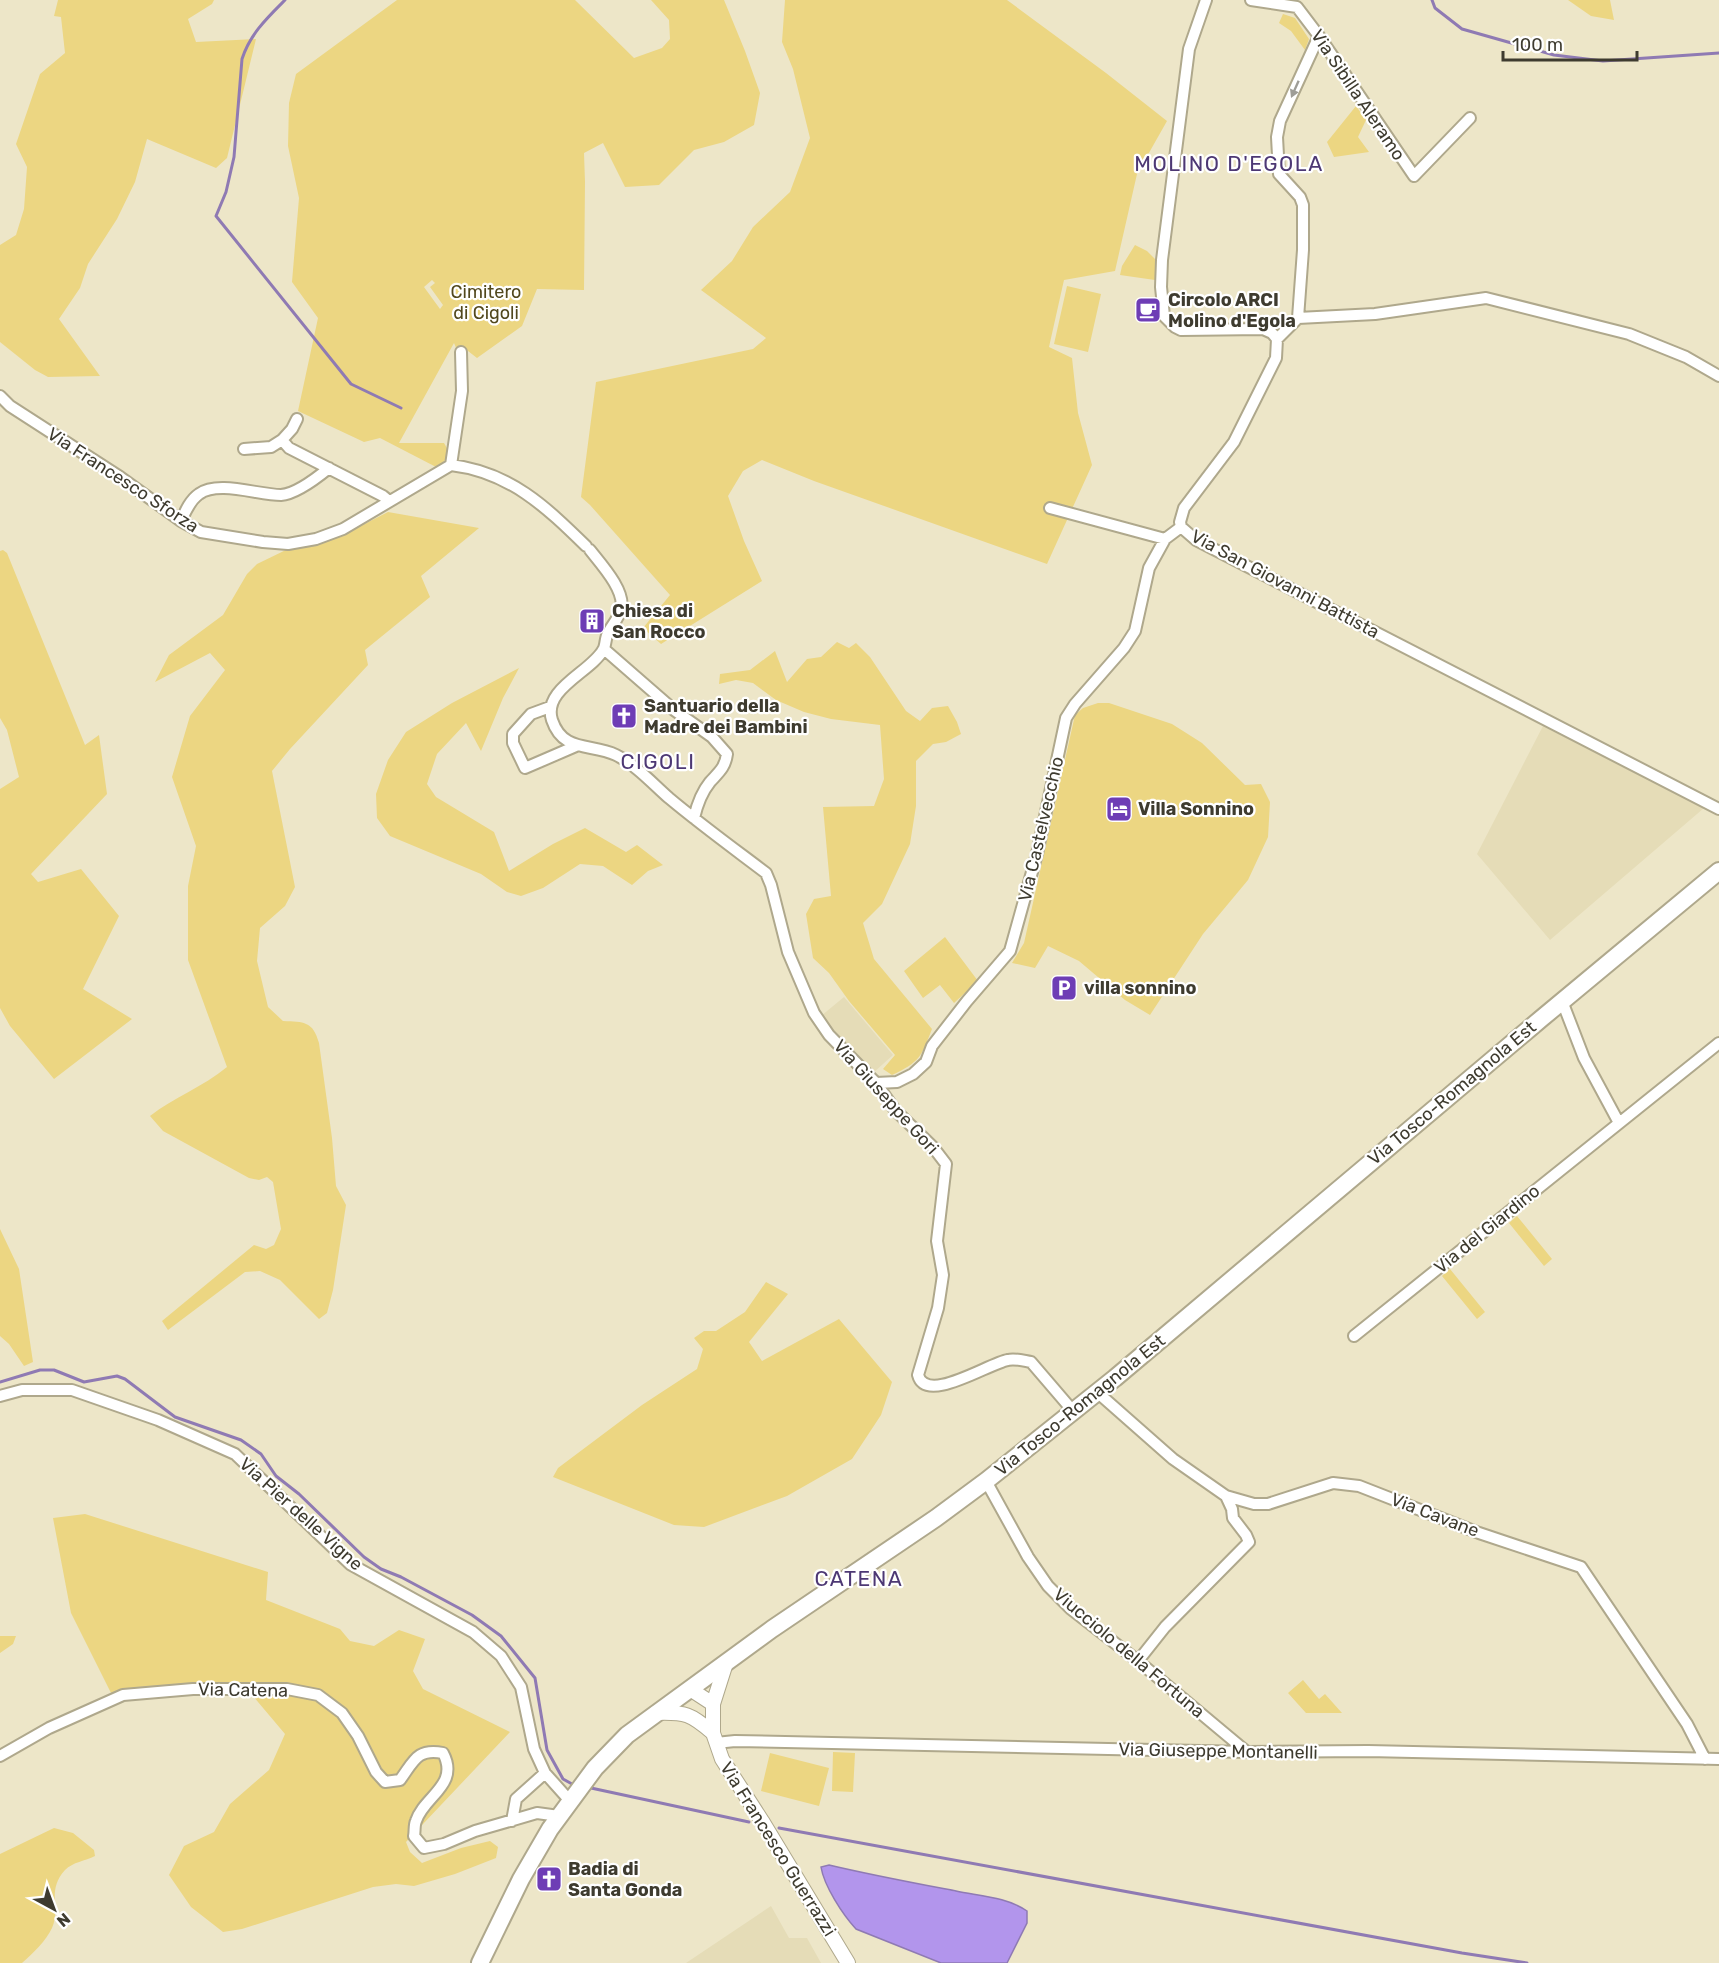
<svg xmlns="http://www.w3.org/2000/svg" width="1719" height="1963" font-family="Rubik,sans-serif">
  <rect width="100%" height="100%" fill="#ede6c8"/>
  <path fill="#e5dcb7" d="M1543,726L1704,808L1550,940L1477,854Z
    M844,997L893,1055L873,1073L830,1031L821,1016Z
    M771,1906L789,1938H807L821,1963H686Z"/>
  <path fill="#ecd682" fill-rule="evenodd" d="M58,0H214L212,4L188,19L196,42L256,39L227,158L216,168L147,139L135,182L117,219L88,264L80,288L59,319L100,376L48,377L35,370L0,342V245L16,235L24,209L27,167L16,144L40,74L65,53L61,17L54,16Z
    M397,0H575L634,58L662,48L670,39L669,20L651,0H724L745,51L760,93L754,125L724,142L694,150L659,185L625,187L603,143L584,153L585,182L584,290L537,289L522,326L477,358L468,351L457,350L454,343L399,443H444L448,450C446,459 445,463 438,468L380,438L364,442L298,411L318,318L292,282L299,198L288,146L289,103L296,74ZM432,280L435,283L430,287L443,305L440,309L424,287Z
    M785,0H1007L1106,73L1167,121L1137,174L1115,271L1064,280L1049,347L1072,358L1078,413L1092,465L1047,564L814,481L762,460L743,471L728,496L744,541L762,581L661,644L643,628L670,595L590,505L581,497L596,382L753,349L766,338L701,290L732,261L753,227L790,192L810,138L793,69L782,42Z
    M1568,0H1610L1614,20L1591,16Z
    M1283,14L1295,18L1309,39L1305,50L1291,31L1279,23Z
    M1356,106L1366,120L1358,137L1369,152L1334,157L1327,142Z
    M1135,245L1147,251L1157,261L1155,280L1120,275L1122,266Z
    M1067,286L1101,294L1088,352L1054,344Z
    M388,512L479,528L421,576L430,597L365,650L368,665L290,749L272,771L295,887L285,906L260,928L257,961L268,1007L283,1021C304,1022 313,1021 319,1043L332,1138L336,1186L346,1205L333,1290L327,1313L319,1319L280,1280L260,1271L245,1272L168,1330L162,1321L254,1245L266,1249L274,1245L281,1229L273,1182L267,1177L259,1180L249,1178L163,1131L150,1116C174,1097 203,1087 227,1067L188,960V886L196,846L172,777L190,716L225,670L210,653L155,682L169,655L223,615L247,574L257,564L290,548H302L341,536Z
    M3,550L7,553L85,745L99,735L107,794L31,874L38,882L81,869L119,916L83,989L132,1019L54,1079L10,1026L0,1008V789L19,777L7,730L0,718V551Z
    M837,642L849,648L856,643L870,657L906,711L920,721L932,708L948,706L957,722L961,734L946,742L933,744L916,761V806L910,844L882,904L863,923L874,959L932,1029C921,1057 920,1062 892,1075L883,1069L895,1055L849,1001L829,973L813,958L806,914L814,899L831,896L823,807L874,806L884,779L880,725L831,719L804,712L776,700L753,683L736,680L719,684L720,674L750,670L775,651L787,682L807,659L821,657Z
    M519,668L503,698L481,751L466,723L437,754L427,784L436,797L494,832L509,871L553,844L585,828L626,852L637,845L663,865L648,871L632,885L603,866L580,864L543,888L521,896L507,892L481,874L390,836L377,818L376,794L388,760L406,732L452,703Z
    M1098,703H1109L1172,724L1202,743L1245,785L1261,784L1270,802L1268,837L1248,880L1203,934L1150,1015L1125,1000L1079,961L1048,946L1035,968L1012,963L1024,943L1075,715L1083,708Z
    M945,937L978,981L954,1003L940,985L923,998L904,971Z
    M1517,1216L1552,1259L1544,1266L1509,1223Z
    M0,1229L19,1269L33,1362L24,1366L9,1344L0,1336Z
    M1450,1269L1485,1312L1477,1319L1442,1276Z
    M766,1282L788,1294L749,1342L762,1361L839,1319L892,1382L881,1415L852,1459L787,1496L704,1527L674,1525L553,1477L558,1468L642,1405L697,1369L703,1349L694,1338L704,1331H716L745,1312Z
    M85,1514L268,1572L266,1600L340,1629L350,1641L374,1646L399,1630L425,1639L413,1671L423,1689L510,1732L406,1842L410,1852L422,1863L461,1848L490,1841L498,1847L496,1858L455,1874L414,1886L396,1884L373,1887L242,1929L223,1932L191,1907L169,1875L184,1846L214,1832L230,1804L269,1770L285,1734L242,1683L111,1693L71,1613L53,1518Z
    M0,1636H16L13,1644L0,1653Z
    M1303,1680L1319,1699L1325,1694L1342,1713H1306L1288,1693Z
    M833,1752L855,1753L853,1792L832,1791Z
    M770,1753L829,1768L819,1806L761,1791Z
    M54,1828L73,1833L94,1850L95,1856C85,1861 73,1862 65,1870C46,1891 61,1908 52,1928C46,1941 33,1953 22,1963H0V1854Z"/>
  <path fill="#b295ec" stroke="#8f7ab3" stroke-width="1.5" d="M829,1865C871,1875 914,1883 956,1891C980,1896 1007,1897 1027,1911V1923L1007,1963H941L856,1929C843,1915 824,1886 821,1867Z"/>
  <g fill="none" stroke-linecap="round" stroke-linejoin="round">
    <path stroke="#8f7ab3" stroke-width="3" d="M285,0C267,18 250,34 242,59L234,157L226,192L216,216L351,384L401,408
      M1432,0L1435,8L1462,29L1554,55L1603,61L1719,53
      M0,1382L40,1370H54L84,1382L117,1376L125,1379L175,1417L241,1440L261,1454L276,1476L299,1494L364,1557L381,1569L401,1577L472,1615L501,1636L535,1678L547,1750L563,1779L572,1784
      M591,1788L749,1822
      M779,1828L1462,1953L1527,1963"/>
    <defs>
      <path id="street" d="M1206,0L1189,49L1162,260L1161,287L1164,316L1175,327L1181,330L1263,329L1272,333L1277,339L1276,358L1234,442L1184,508L1180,522L1181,527L1196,540L1719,809
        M1251,0L1297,7L1319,36L1414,176L1470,118
        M1298,318L1303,250V205L1300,197L1279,174L1277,137L1280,121L1319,36
        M1277,339L1298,318L1375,314L1486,298L1629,334L1686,357L1719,376
        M0,396L10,406L120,477L181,521L201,532L263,542L288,544L316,539L343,529L451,465C510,472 546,507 586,546
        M282,440L292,429L297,419
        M244,449L271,447L282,440L289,448L383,496L389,501
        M451,465L462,391L461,352
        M1050,508L1165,539
        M181,521C185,512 190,500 199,494C218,480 258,495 281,495C296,494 318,477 329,468
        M590,550C601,564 626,591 621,609C619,618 612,625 608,633C605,638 606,646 603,650C591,672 542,689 552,720C563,753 591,743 616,755C636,765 652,783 669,798C700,824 733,848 766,873L771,885L788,952L814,1013L829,1035L876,1083L895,1110L933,1147L946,1164L937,1241L943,1275L938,1308L918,1375C926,1405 989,1363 1008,1360C1015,1358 1024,1361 1031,1362L1073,1411
        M604,649L674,710L712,737L727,754C725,768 719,772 710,782C701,793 697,805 694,818
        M550,707L531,714L513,734V743L525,768L576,746
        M1562,1001L1584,1058L1619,1123
        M876,1083L897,1082L913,1074L926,1062L932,1046L967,1001L1010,951L1037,854L1066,718L1075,704L1124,648L1135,631L1149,568L1165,539L1181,527
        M1354,1336L1719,1043
        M1097,1392L1173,1459L1226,1496L1254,1504H1268L1333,1483L1359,1486L1479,1533L1581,1567L1687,1724L1705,1759
        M0,1396L22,1390H72L158,1420L235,1454L350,1564L473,1632L501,1656L521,1687L534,1749L545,1773L570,1801
        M986,1481L1028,1557L1048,1586L1071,1609L1138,1661L1247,1752
        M1138,1661L1165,1627L1249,1542L1246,1535L1233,1518L1232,1509L1226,1496
        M716,1743L735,1741L1247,1752L1368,1751L1719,1759
        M0,1756L49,1728L123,1695L193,1689H287L318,1695L342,1713L358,1736L376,1772L385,1782L400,1780C414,1761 417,1748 443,1753C460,1785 424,1796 416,1821C414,1825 415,1832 414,1836L424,1848L444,1844L475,1831L537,1813L559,1816
        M512,1821L516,1799L545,1773"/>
      <path id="secondary" d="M726,1663L713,1704V1733L722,1759L762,1821L848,1963
        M690,1689L713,1704
        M656,1713C686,1712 691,1714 713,1733"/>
      <path id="primary" d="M480,1963L521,1879L550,1829L595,1768L627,1735L772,1629L936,1518L986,1481L1115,1378L1542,1018L1719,871"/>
    </defs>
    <use href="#street" stroke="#afa88c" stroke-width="14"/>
    <use href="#secondary" stroke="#afa88c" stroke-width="16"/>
    <use href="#primary" stroke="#afa88c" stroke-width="20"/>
    <use href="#street" stroke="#fff" stroke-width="10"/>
    <use href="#secondary" stroke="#fff" stroke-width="14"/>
    <use href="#primary" stroke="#fff" stroke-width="16"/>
  </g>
  <defs><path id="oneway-solid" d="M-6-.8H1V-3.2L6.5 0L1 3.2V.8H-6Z" transform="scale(1.5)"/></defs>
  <use fill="#9e9d97" href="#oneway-solid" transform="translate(1295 89) rotate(114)"/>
  <defs>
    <symbol id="cafe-square" viewBox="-11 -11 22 22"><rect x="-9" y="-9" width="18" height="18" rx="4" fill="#6e3db5" stroke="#fff"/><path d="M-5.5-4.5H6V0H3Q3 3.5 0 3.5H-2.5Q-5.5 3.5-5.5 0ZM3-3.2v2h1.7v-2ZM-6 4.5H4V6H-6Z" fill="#fff"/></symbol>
    <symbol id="building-square" viewBox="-11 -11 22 22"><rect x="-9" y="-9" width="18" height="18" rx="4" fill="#6e3db5" stroke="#fff"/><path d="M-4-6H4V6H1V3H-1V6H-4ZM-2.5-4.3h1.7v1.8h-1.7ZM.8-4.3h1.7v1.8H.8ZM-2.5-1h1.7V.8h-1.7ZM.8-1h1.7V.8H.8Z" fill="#fff"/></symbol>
    <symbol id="church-square" viewBox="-11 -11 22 22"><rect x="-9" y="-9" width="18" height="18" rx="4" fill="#6e3db5" stroke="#fff"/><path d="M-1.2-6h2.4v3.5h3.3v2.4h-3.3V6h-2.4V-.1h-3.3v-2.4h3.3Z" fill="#fff"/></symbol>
    <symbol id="hotel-square" viewBox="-11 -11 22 22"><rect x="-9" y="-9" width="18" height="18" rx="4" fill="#6e3db5" stroke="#fff"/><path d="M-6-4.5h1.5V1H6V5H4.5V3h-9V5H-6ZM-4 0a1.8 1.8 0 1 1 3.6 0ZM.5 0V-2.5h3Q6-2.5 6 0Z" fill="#fff"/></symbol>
    <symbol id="parking-square" viewBox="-11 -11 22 22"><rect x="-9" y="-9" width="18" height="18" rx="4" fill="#6e3db5" stroke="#fff"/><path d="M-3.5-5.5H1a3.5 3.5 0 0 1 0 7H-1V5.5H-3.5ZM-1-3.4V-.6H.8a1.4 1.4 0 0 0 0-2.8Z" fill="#fff"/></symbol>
  </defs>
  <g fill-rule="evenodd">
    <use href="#cafe-square" x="1133" y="295" width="30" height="30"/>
    <use href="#building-square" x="577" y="606" width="30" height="30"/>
    <use href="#church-square" x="609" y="701" width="30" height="30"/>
    <use href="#hotel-square" x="1104" y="794" width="30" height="30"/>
    <use href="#parking-square" x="1049" y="973" width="30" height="30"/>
    <use href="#church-square" x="534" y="1864" width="30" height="30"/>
  </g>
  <g text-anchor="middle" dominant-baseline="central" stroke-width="4.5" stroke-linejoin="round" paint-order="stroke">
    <g font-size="18" fill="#3e3b2f" stroke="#fff">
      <text transform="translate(1358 95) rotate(56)">Via Sibilla Aleramo</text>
      <text transform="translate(123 480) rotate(33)">Via Francesco Sforza</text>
      <text transform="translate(1285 584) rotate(28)">Via San Giovanni Battista</text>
      <text transform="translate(1041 829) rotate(-77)">Via Castelvecchio</text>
      <text transform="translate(1452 1093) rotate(-40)">Via Tosco-Romagnola Est</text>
      <text transform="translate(886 1097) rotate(48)">Via Giuseppe Gori</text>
      <text transform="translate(1487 1229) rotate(-39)">Via del Giardino</text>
      <text transform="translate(1080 1405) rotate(-39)">Via Tosco-Romagnola Est</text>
      <text transform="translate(301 1514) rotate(42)">Via Pier delle Vigne</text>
      <text transform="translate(1435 1515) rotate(21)">Via Cavane</text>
      <text transform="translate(1129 1653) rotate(40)">Viucciolo della Fortuna</text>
      <text transform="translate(243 1690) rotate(1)">Via Catena</text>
      <text transform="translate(1218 1751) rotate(1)">Via Giuseppe Montanelli</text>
      <text transform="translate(778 1849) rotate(58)">Via Francesco Guerrazzi</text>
    </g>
    <g font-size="18" fill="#52481d" stroke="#fff">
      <text x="486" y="292">Cimitero<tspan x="486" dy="21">di Cigoli</tspan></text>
    </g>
    <g font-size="18" font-weight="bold" fill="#3e3b2f" stroke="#fff" text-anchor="start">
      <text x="1168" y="300">Circolo ARCI<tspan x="1168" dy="21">Molino d'Egola</tspan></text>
      <text x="612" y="611">Chiesa di<tspan x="612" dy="21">San Rocco</tspan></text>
      <text x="644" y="706">Santuario della<tspan x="644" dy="21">Madre dei Bambini</tspan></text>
      <text x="1138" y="809">Villa Sonnino</text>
      <text x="1084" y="988">villa sonnino</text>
      <text x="568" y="1869">Badia di<tspan x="568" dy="21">Santa Gonda</tspan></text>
    </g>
    <g font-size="21" letter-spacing="1.5" fill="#4d3874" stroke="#fff">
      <text x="1229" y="163">MOLINO D'EGOLA</text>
      <text x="658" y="761">CIGOLI</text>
      <text x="859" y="1578">CATENA</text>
    </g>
  </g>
  <g transform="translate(54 1909) rotate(139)" stroke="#ffffff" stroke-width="4.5" paint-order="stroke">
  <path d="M0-4.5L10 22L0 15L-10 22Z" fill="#3e3b2f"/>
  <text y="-9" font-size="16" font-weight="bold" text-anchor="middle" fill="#3e3b2f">N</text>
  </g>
  <path d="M1503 51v9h134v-9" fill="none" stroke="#3e3b2f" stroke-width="3"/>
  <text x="1512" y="51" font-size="18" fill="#3e3b2f" stroke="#ffffff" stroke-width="4.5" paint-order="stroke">100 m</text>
</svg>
